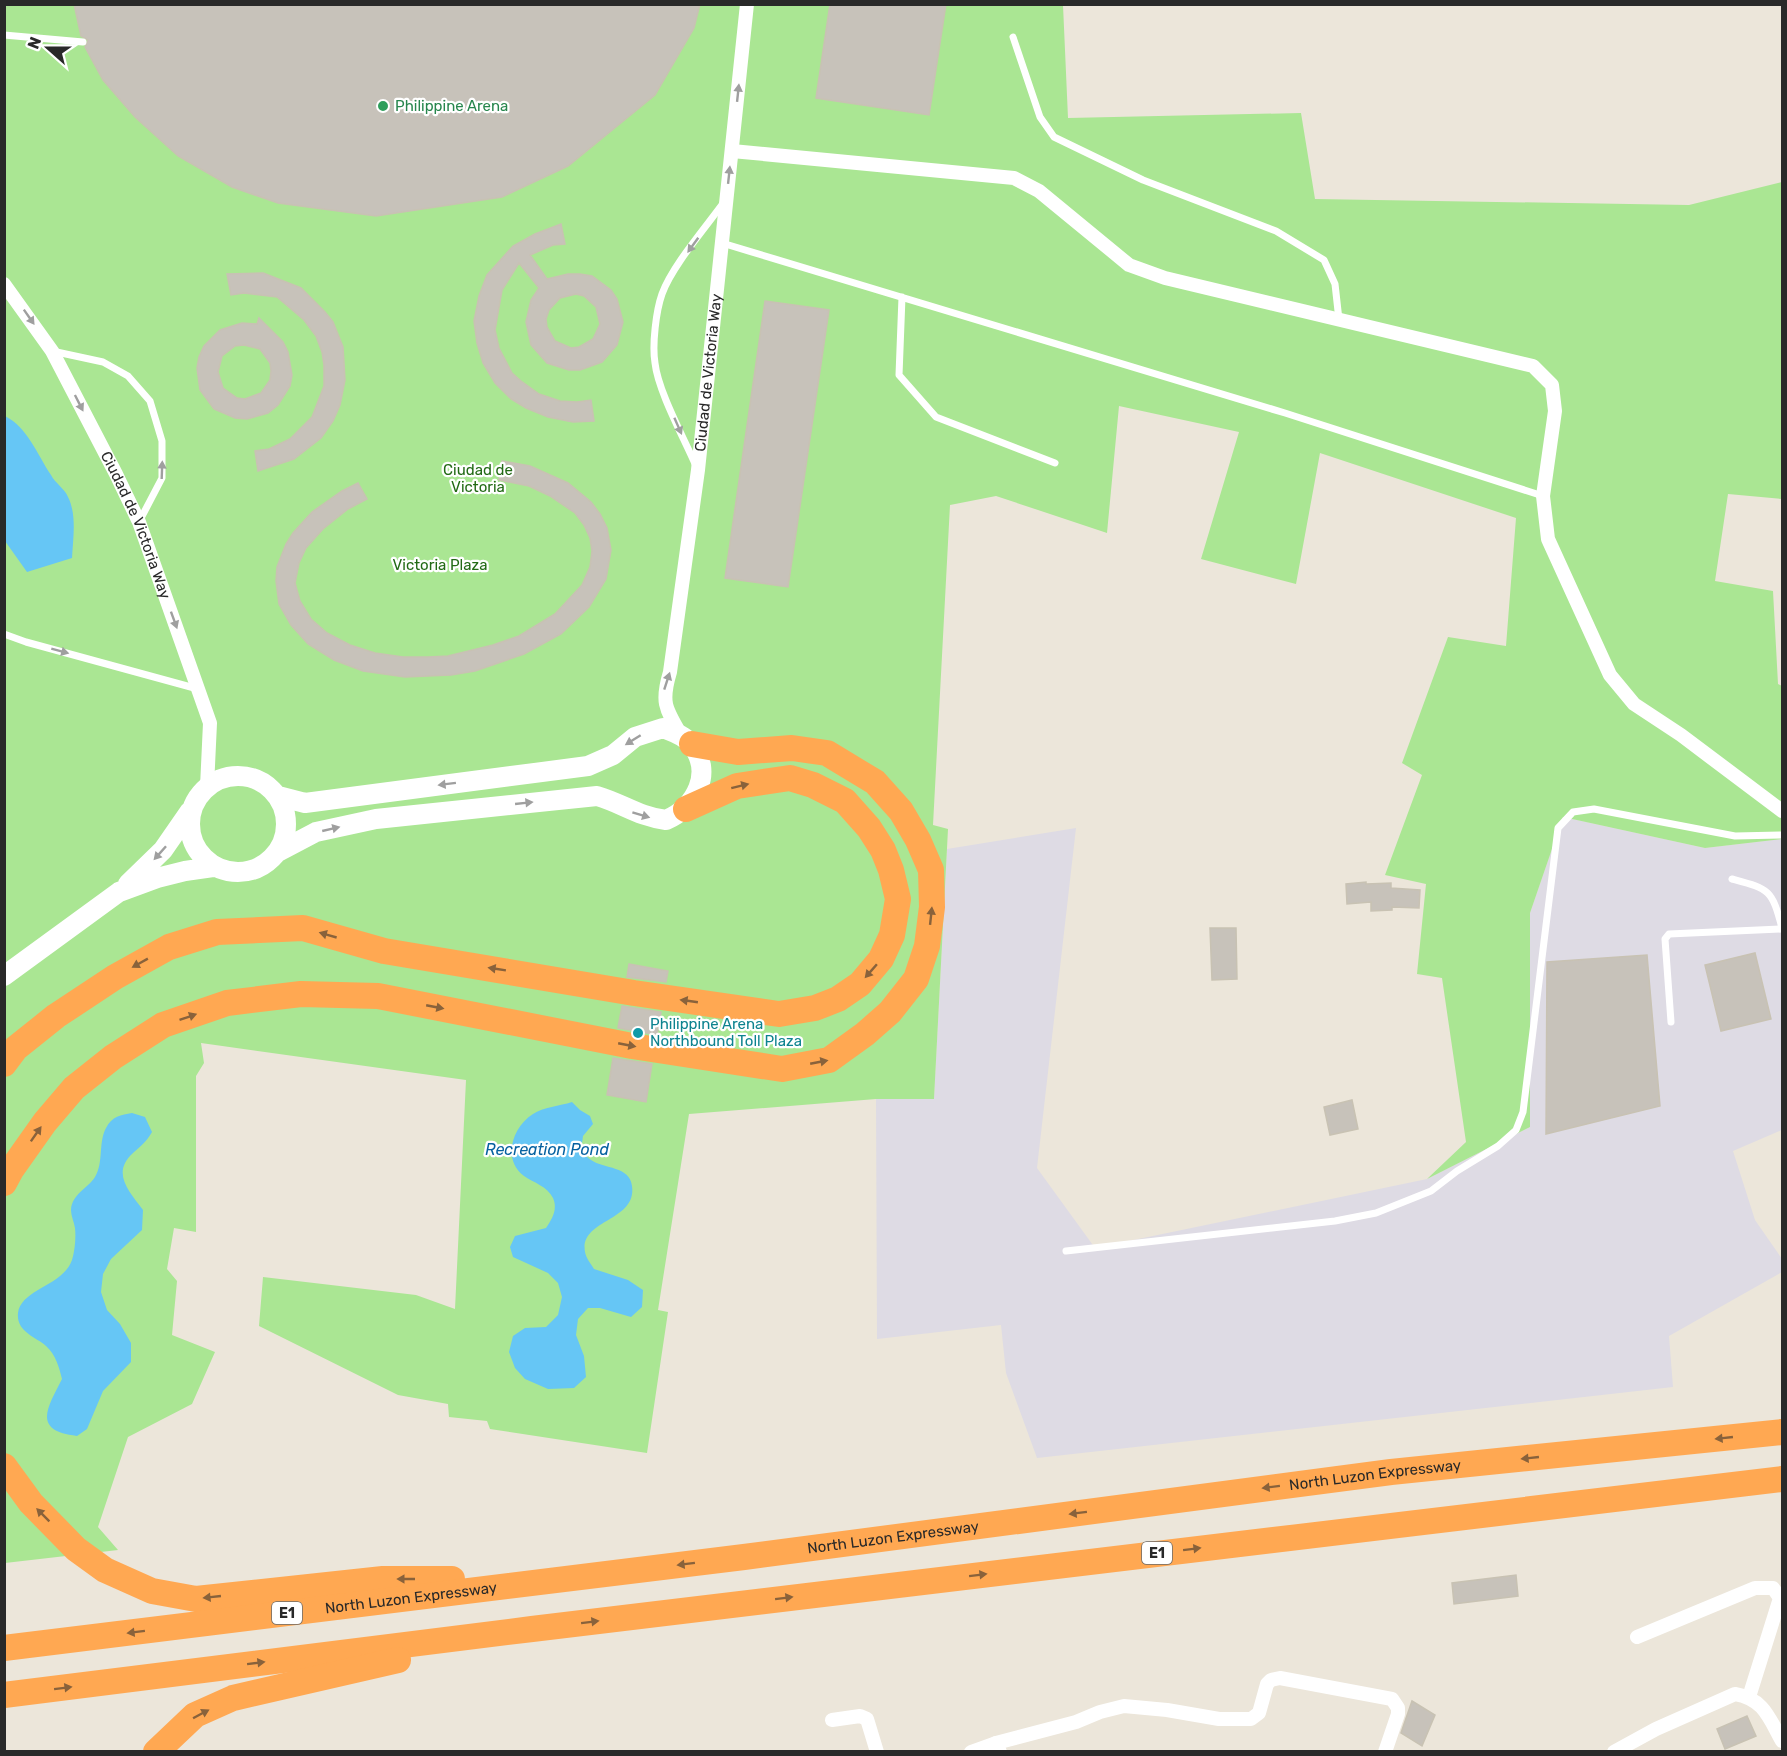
<svg xmlns="http://www.w3.org/2000/svg" width="1787" height="1756" font-family="Rubik,sans-serif">
  <rect width="100%" height="100%" fill="#ece6da"/>
  <path fill="#dedbe4" d="M1563,817L1705,848L1782,839V1130L1733,1151L1755,1220L1782,1259V1272L1669,1336L1673,1387L1037,1458L1006,1373L1001,1325L877,1339L876,1099L934,1098L947,849L1076,828L1037,1168L1095,1248L1427,1179L1530,1127V913Z"/>
  <path fill="#aae693" d="M4,5H1063L1068,118L1301,113L1315,199L1689,205L1782,182V499L1728,494L1715,581L1773,591L1778,684L1782,686V839L1705,848L1563,817L1530,913V1127L1427,1179L1466,1142L1442,978L1417,974L1426,884L1385,875L1422,775L1402,763L1448,637L1506,646L1516,518L1320,453L1296,584L1201,559L1239,432L1119,406L1107,533L996,496L950,505L933,825L948,829L934,1099H876L689,1114L658,1310L668,1312L647,1453L490,1429L487,1421L449,1417L448,1404L398,1395L259,1326L263,1277L416,1295L455,1309L466,1080L201,1043L204,1063L196,1076V1232L174,1228L167,1269L177,1281L172,1335L215,1352L192,1404L128,1437L98,1527L118,1550L5,1563Z"/>
  <path fill="#66c6f5" d="M5,416C28,428 37,454 51,475C55,483 65,489 68,497C77,515 73,538 72,558L27,572L5,541Z
    M572,1102L580,1110L590,1116L593,1124L583,1136L581,1151C584,1154 588,1158 591,1160C604,1169 630,1166 632,1186C637,1222 579,1219 585,1252C586,1258 591,1264 594,1269L628,1280L643,1290L642,1307L631,1317L600,1308H588L578,1319L576,1335L584,1356L586,1377L574,1388L548,1389L525,1379L515,1368L509,1352L513,1336L525,1328L546,1327L558,1315L562,1297L558,1283L548,1273L513,1257L510,1247L515,1236L546,1228C552,1219 558,1209 553,1198C547,1186 534,1183 524,1176C502,1160 512,1127 533,1114C543,1107 560,1106 572,1102Z
    M132,1113L145,1117L152,1132C146,1142 142,1145 133,1153C111,1173 129,1191 143,1210L142,1230L111,1259L103,1274L101,1292L107,1310L120,1324L131,1343V1362L103,1391L87,1429L77,1436C31,1431 48,1407 62,1379C59,1367 56,1355 46,1346C36,1337 16,1332 18,1313C21,1289 63,1286 72,1260C75,1250 76,1238 75,1228C74,1222 71,1216 71,1210C72,1194 87,1189 95,1177C104,1162 98,1143 106,1128C112,1116 121,1115 132,1113Z"/>
  <path fill="#c7c2ba" stroke="#c8c2b3" stroke-width="1.5" fill-rule="evenodd" d="M74,4H700L694,28L655,95L568,166L502,197L376,216L278,203L232,187L178,156L135,117L103,80L85,47L88,40L81,36Z
    M830,4H946L929,115L816,98Z
    M561,224L565,244L553,245L530,255L547,279L568,274H580L592,276L611,290L617,299L623,322L617,345L602,362L580,370H569L547,363L531,345L526,322L531,300L539,288L519,263L502,290L495,330L499,348L512,373L521,381L539,394L560,401L577,402L591,400L594,421L573,422L548,417L526,408L511,399L495,383L483,363L477,343L474,321L479,296L487,275L513,246L535,234ZM576,294L584,296L596,307L600,324L593,339L579,347L571,348L555,341L547,327L546,319L549,310L560,298Z
    M263,273L301,288L325,312L333,322L343,347L345,380L340,405L333,421L321,438L294,459L258,471L255,451L269,449L290,439L312,417L324,386V365L322,352L316,336L304,320L277,297L244,293L231,295L227,274Z
    M765,301L829,310L788,587L725,578Z
    M259,318L283,342L288,352L292,375L290,386L278,405L268,413L247,419L235,418L214,409L200,390L197,368L199,357L204,346L220,330L242,323L257,324ZM244,345L260,349L270,363L271,371L270,380L261,393L245,399L237,398L223,388L218,372L222,356L235,346Z
    M502,461L530,466L568,483L591,502L600,514L607,528L611,550L606,579L589,607L561,634L524,654L475,671L451,675L405,677L363,671L334,660L308,644L291,625L279,604L276,581L277,567L286,544L293,533L312,512L342,491L358,483L367,499L348,509L323,529L306,548L299,563L295,583L300,601L311,619L327,633L350,645L375,653L403,657H428L448,656L493,645L519,636L555,614L582,585L590,567L592,551L590,538L584,525L575,513L550,496L529,486L499,480Z
    M1366,882V884L1391,883V888L1420,890L1419,908L1392,907V910L1371,911V902L1347,904L1346,884Z
    M1210,928H1236L1237,979L1212,980Z
    M1755,953L1771,1019L1721,1031L1705,965Z
    M1647,955L1660,1106L1546,1134L1547,962Z
    M629,964L668,971L666,982L627,977Z
    M622,1006L661,1012L657,1035L618,1028Z
    M613,1058L652,1064L646,1102L607,1095Z
    M1352,1100L1358,1129L1330,1135L1324,1107Z
    M1516,1575L1518,1596L1454,1604L1452,1583Z
    M1412,1701L1435,1715L1422,1746L1401,1733Z
    M1747,1716L1756,1736L1725,1749L1717,1729Z"/>
  <g fill="none" stroke-linecap="round" stroke-linejoin="round">
    <path stroke="#fff" stroke-width="7" d="M4,35L83,42
      M1013,37L1040,117L1054,137L1143,180L1276,231L1324,260L1335,284L1339,320
      M722,243L1285,413L1543,496
      M902,297L899,375L936,417L1055,463
      M52,351L103,362L128,376L150,401L162,441V478L139,522
      M696,466C684,438 658,391 655,363C652,345 656,311 662,294C672,266 706,227 724,202
      M4,634L26,642L198,689
      M1732,879C1769,889 1772,889 1782,928
      M1671,1022L1665,939L1669,934L1782,929
      M1066,1251L1335,1221L1376,1213L1431,1191L1457,1171L1498,1146L1516,1130L1523,1112L1558,828L1573,812L1594,809L1735,836L1782,835"/>
    <g stroke="#fff" stroke-width="14">
      <path d="M732,151L1014,178L1039,191L1129,265L1165,278L1533,366L1552,385L1555,411L1543,496L1548,539L1610,675L1634,704L1681,735L1782,811"/>
      <path id="s1" d="M4,284L52,351L116,474L139,522L210,723L207,787"/>
      <path id="s2" d="M681,735C665,708 661,702 670,672L698,470L747,4"/>
      <path d="M1637,1637L1755,1588H1773L1780,1598L1749,1697"/>
      <path d="M832,1720L860,1716L867,1719L877,1752"/>
      <path d="M971,1752L996,1743"/>
      <path d="M1000,1752L996,1743L1076,1722L1100,1712L1124,1706L1167,1710L1219,1719H1251L1259,1713L1267,1684L1271,1680L1280,1678L1392,1699L1398,1708V1714L1385,1752"/>
      <path d="M1614,1752L1656,1729L1735,1694C1764,1699 1769,1718 1782,1741"/>
    </g>
    <path stroke="#fff" stroke-width="20" d="M190 824a48 48 0 1 1 96 0a48 48 0 1 1-96 0Z
      M278,852L316,832L376,819L597,796C624,804 637,816 666,820C696,807 714,772 691,744C684,735 673,732 663,728L635,737L613,755L588,766L305,803L278,796
      M128,884L163,850L190,811
      M4,976L119,892L157,878L185,871L213,867"/>
    <g stroke="#ffa852" stroke-width="26">
      <path d="M4,1064L16,1048L56,1016L115,977L169,947L217,932L303,928L384,951L634,993L779,1014L815,1008L838,999L860,984L881,959L892,935L898,899L891,870L883,850L869,828L845,801L813,785L790,778L737,786L686,809"/>
      <path d="M4,1183L11,1170L45,1122L74,1088L113,1057L163,1025L227,1003L301,994L378,996L632,1046L782,1069L829,1060L865,1034L890,1012L916,979L927,946L932,907L931,870L918,840L901,811L875,782L827,753L792,748L738,752L692,744"/>
      <path d="M4,1466L31,1503L76,1549L105,1570L152,1591L196,1599L383,1579H452"/>
      <path id="s3" d="M4,1648L744,1557L1391,1472L1782,1432"/>
      <path d="M4,1695L532,1629L1782,1479"/>
      <path d="M156,1752L195,1715L233,1698L398,1660"/>
    </g>
  </g>
  <defs><path id="oneway-solid" d="M-6-.8H1V-3.2L6.5 0L1 3.2V.8H-6Z" transform="scale(1.5)"/></defs>
  <g fill="#9f9f9f">
    <use href="#oneway-solid" transform="translate(738 93) rotate(-84)"/>
    <use href="#oneway-solid" transform="translate(729 175) rotate(-84)"/>
    <use href="#oneway-solid" transform="translate(693 245) rotate(126)"/>
    <use href="#oneway-solid" transform="translate(29 317) rotate(55)"/>
    <use href="#oneway-solid" transform="translate(79 403) rotate(63)"/>
    <use href="#oneway-solid" transform="translate(678 426) rotate(66)"/>
    <use href="#oneway-solid" transform="translate(162 470) rotate(-88)"/>
    <use href="#oneway-solid" transform="translate(174 620) rotate(70)"/>
    <use href="#oneway-solid" transform="translate(60 651) rotate(15)"/>
    <use href="#oneway-solid" transform="translate(667 681) rotate(-72)"/>
    <use href="#oneway-solid" transform="translate(633 740) rotate(148)"/>
    <use href="#oneway-solid" transform="translate(447 784) rotate(173)"/>
    <use href="#oneway-solid" transform="translate(524 803) rotate(-6)"/>
    <use href="#oneway-solid" transform="translate(641 815) rotate(17)"/>
    <use href="#oneway-solid" transform="translate(331 829) rotate(-13)"/>
    <use href="#oneway-solid" transform="translate(160 853) rotate(132)"/>
  </g>
  <g fill="#89623b">
    <use href="#oneway-solid" transform="translate(740 786) rotate(-14)"/>
    <use href="#oneway-solid" transform="translate(931 916) rotate(-84)"/>
    <use href="#oneway-solid" transform="translate(328 935) rotate(-164)"/>
    <use href="#oneway-solid" transform="translate(140 963) rotate(151)"/>
    <use href="#oneway-solid" transform="translate(497 969) rotate(-171)"/>
    <use href="#oneway-solid" transform="translate(871 971) rotate(131)"/>
    <use href="#oneway-solid" transform="translate(689 1001) rotate(-172)"/>
    <use href="#oneway-solid" transform="translate(435 1007) rotate(11)"/>
    <use href="#oneway-solid" transform="translate(188 1017) rotate(-19)"/>
    <use href="#oneway-solid" transform="translate(627 1045) rotate(11)"/>
    <use href="#oneway-solid" transform="translate(819 1062) rotate(-11)"/>
    <use href="#oneway-solid" transform="translate(36 1134) rotate(-55)"/>
    <use href="#oneway-solid" transform="translate(1724 1438) rotate(174)"/>
    <use href="#oneway-solid" transform="translate(1530 1458) rotate(174)"/>
    <use href="#oneway-solid" transform="translate(1271 1487) rotate(173)"/>
    <use href="#oneway-solid" transform="translate(1078 1513) rotate(173)"/>
    <use href="#oneway-solid" transform="translate(43 1515) rotate(-135)"/>
    <use href="#oneway-solid" transform="translate(1192 1549) rotate(-7)"/>
    <use href="#oneway-solid" transform="translate(686 1564) rotate(173)"/>
    <use href="#oneway-solid" transform="translate(978 1575) rotate(-7)"/>
    <use href="#oneway-solid" transform="translate(406 1579) rotate(180)"/>
    <use href="#oneway-solid" transform="translate(212 1597) rotate(174)"/>
    <use href="#oneway-solid" transform="translate(784 1598) rotate(-7)"/>
    <use href="#oneway-solid" transform="translate(590 1622) rotate(-7)"/>
    <use href="#oneway-solid" transform="translate(136 1632) rotate(173)"/>
    <use href="#oneway-solid" transform="translate(256 1663) rotate(-7)"/>
    <use href="#oneway-solid" transform="translate(63 1688) rotate(-7)"/>
    <use href="#oneway-solid" transform="translate(201 1714) rotate(-28)"/>
  </g>
  <circle fill="#2e9e5b" stroke="#fff" stroke-width="2" cx="383" cy="106" r="6"/>
  <circle fill="#0f9aa8" stroke="#fff" stroke-width="2" cx="638" cy="1033" r="6"/>
  <g text-anchor="middle" dominant-baseline="central" stroke-width="4.5" stroke-linejoin="round" paint-order="stroke">
    <g fill="#fff" stroke="#696969" stroke-width="1.5">
      <rect x="1142" y="1542" width="30" height="22" rx="4.5"/>
      <rect x="272" y="1602" width="30" height="22" rx="4.5"/>
    </g>
    <g font-size="14" font-weight="bold" fill="#292929">
      <text x="1157" y="1553">E1</text>
      <text x="287" y="1613">E1</text>
    </g>
    <g font-size="15" fill="#27864d" stroke="#fff" text-anchor="start">
      <text x="395" y="106">Philippine Arena</text>
    </g>
    <g font-size="15" fill="#292929" stroke="#fff">
      <text stroke="none"><textPath href="#s2" startOffset="369">Ciudad de Victoria Way</textPath></text>
      <text stroke="none"><textPath href="#s1" startOffset="276">Ciudad de Victoria Way</textPath></text>
      <text stroke="none"><textPath href="#s3" startOffset="1382">North Luzon Expressway</textPath></text>
      <text stroke="none"><textPath href="#s3" startOffset="896">North Luzon Expressway</textPath></text>
      <text stroke="none"><textPath href="#s3" startOffset="410">North Luzon Expressway</textPath></text>
    </g>
    <g font-size="15" fill="#226a15" stroke="#fff">
      <text x="478" y="470">Ciudad de<tspan x="478" dy="17">Victoria</tspan></text>
      <text x="440" y="565">Victoria Plaza</text>
    </g>
    <g font-size="15" fill="#0d838f" stroke="#fff" text-anchor="start">
      <text x="650" y="1024">Philippine Arena<tspan x="650" dy="17">Northbound Toll Plaza</tspan></text>
    </g>
    <g font-size="16" font-style="italic" fill="#0661a0" stroke="#fff">
      <text x="547" y="1149">Recreation Pond</text>
    </g>
  </g>
  <rect width="1787" height="1756" fill="none" stroke="#292929" stroke-width="12"/>
  <g transform="translate(48 48) rotate(291)" stroke="#ffffff" stroke-width="4.5" paint-order="stroke">
  <path d="M0-4.5L10 22L0 15L-10 22Z" fill="#292929"/>
  <text y="-9" font-size="16" font-weight="bold" text-anchor="middle" fill="#292929">N</text>
  </g>
</svg>
